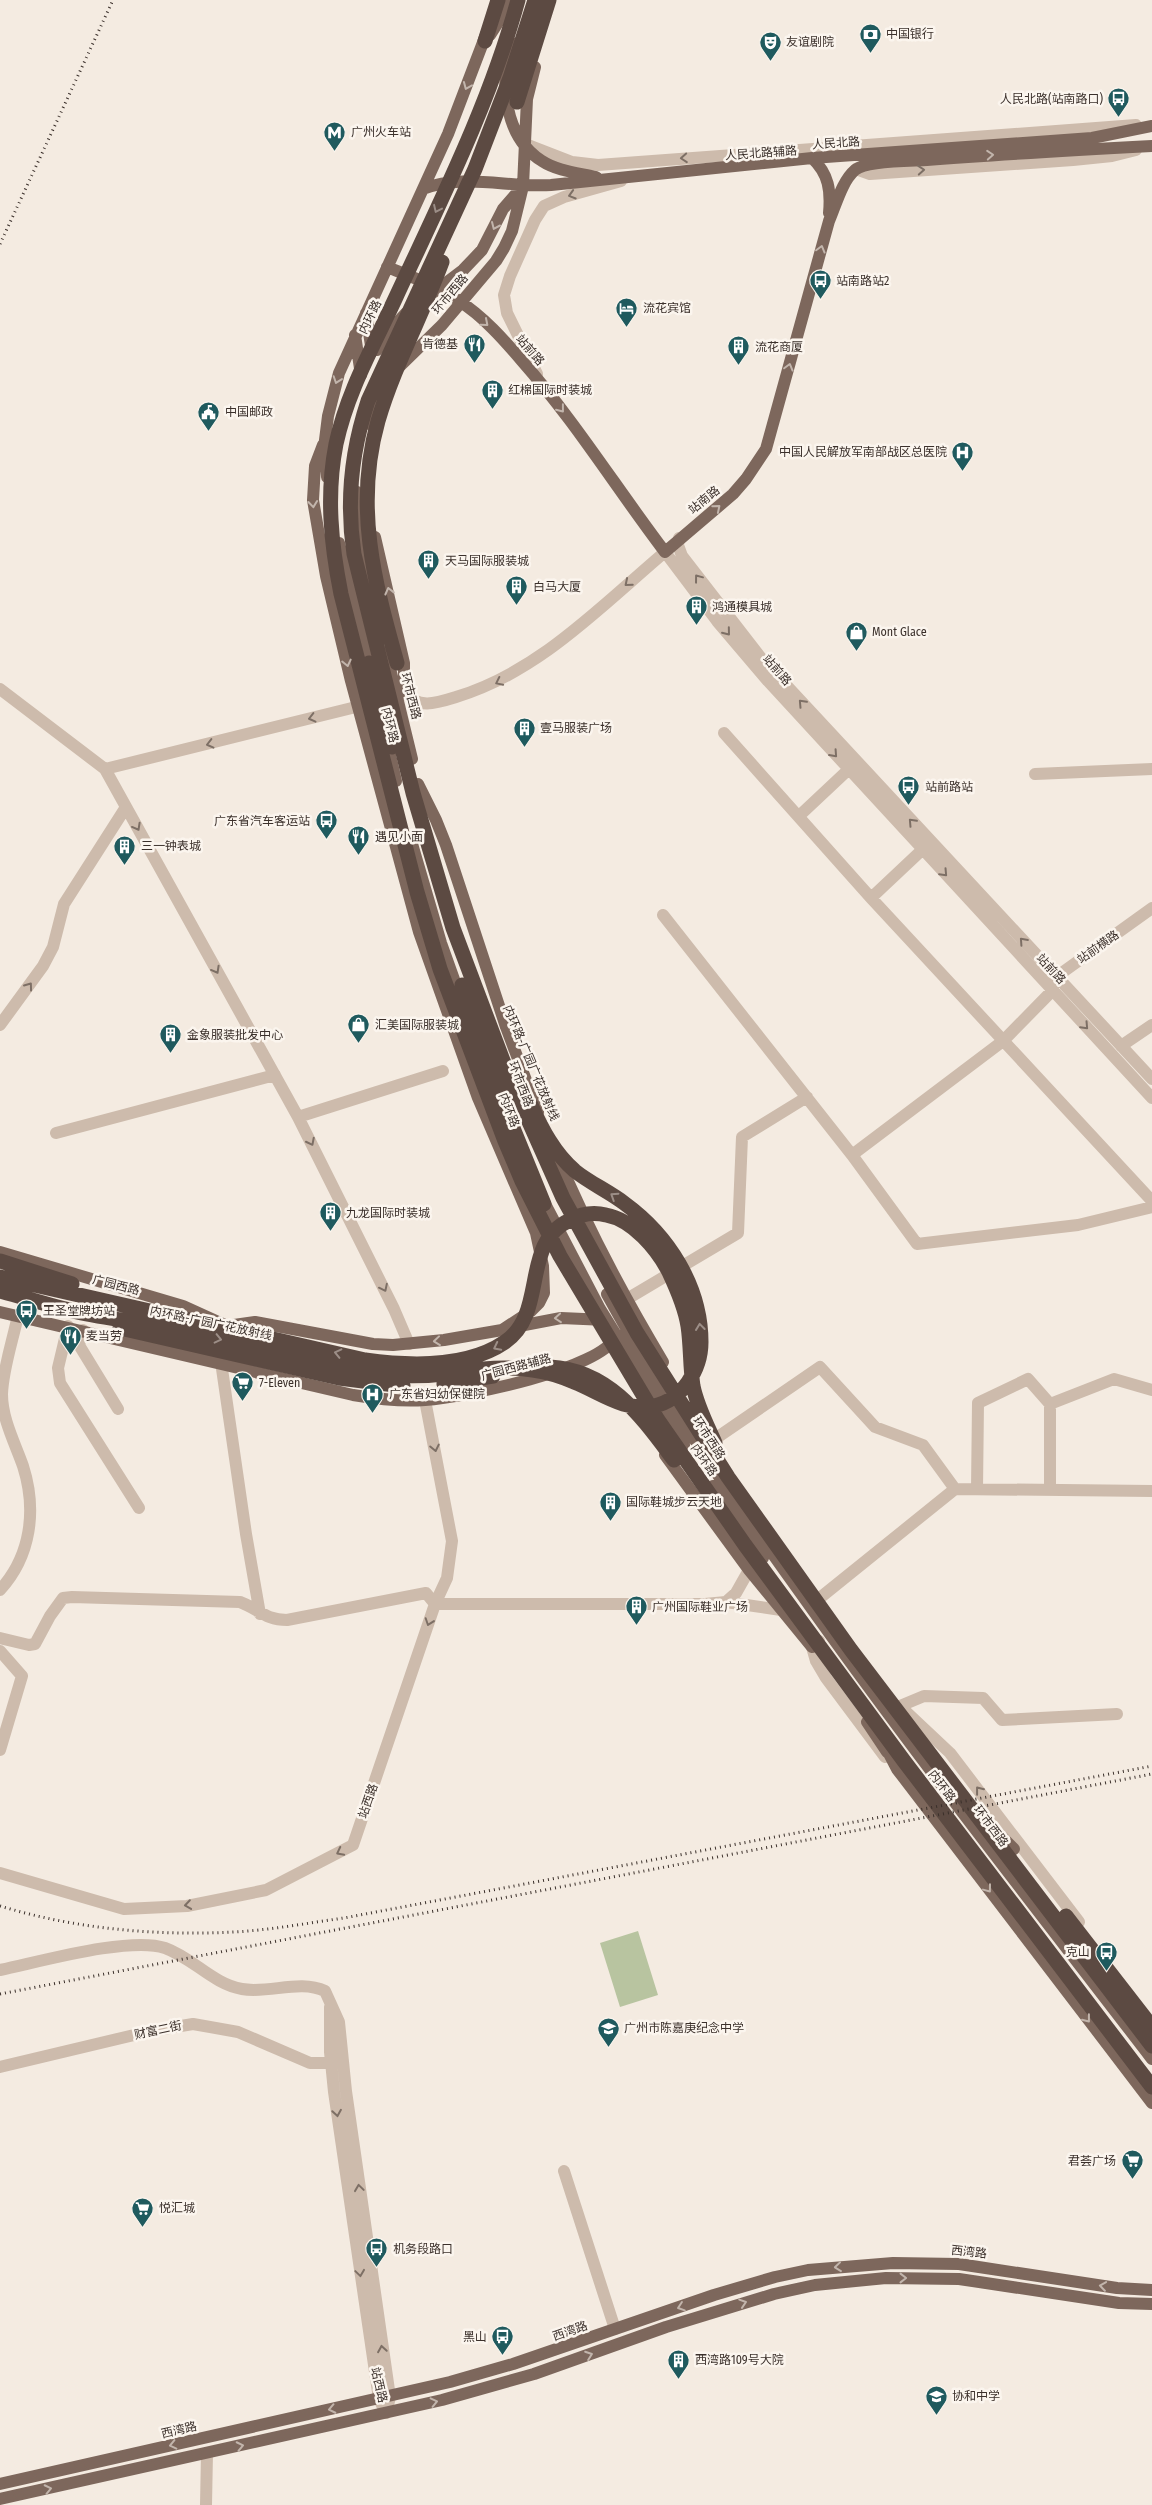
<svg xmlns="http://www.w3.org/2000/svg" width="1152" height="2505" font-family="'Fira Sans Condensed','Noto Sans SC',sans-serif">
  <rect width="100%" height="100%" fill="#f4ebe1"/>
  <path fill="#b8c4a0" d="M638,1931L658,1995L620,2007L600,1943Z"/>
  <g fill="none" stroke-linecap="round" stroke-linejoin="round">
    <path stroke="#cdbbac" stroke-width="12" d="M523,143L572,162L598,165L1136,125
      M856,169L870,174L1073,160L1112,156L1136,150
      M537,374L507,313L504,295L510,276L535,220L544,206L564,197L621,181
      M679,538L678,545L682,556L761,658L1152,1079
      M0,689L105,769L298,1117L394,1309L409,1344
      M404,691C417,710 437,703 456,697C539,672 600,607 665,552L717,621L768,681L1152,1098
      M724,733L871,898L1152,1201
      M105,769L360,706
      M1035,774L1152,769
      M799,816L848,770
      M871,898L922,850
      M663,915L852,1155L1003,1041L1052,991L1056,977L1152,908
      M0,1025L43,966L53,947L64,904L126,807
      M1121,1046L1152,1025
      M298,1117L443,1071
      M56,1133L275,1075
      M852,1155L917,1244L1078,1225L1152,1207
      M627,1299L738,1233L742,1137L807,1097
      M68,1326L58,1368L60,1383L139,1508
      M83,1330L79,1345L118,1409
      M221,1362L246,1534L260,1614
      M712,1441L820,1367L875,1427L923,1445L955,1489L1152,1491
      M977,1489L978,1403L1028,1379L1050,1404
      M1050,1490V1404L1114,1379L1152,1390
      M0,1590C31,1556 37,1510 23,1466C15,1443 2,1419 2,1394C3,1368 13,1340 18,1315
      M821,1597L955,1489
      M726,1602L736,1593L749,1570
      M0,1638L29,1645L35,1644L50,1616L63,1598L72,1597L240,1602C259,1609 265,1620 287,1620L426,1593L435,1604H705L726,1602L781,1610
      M819,1641L812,1647L816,1661L826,1678L885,1757
      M0,1651L22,1676L0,1750
      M0,1873L124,1909L187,1906L266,1890L353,1845L435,1604L447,1578L452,1541L425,1400
      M1079,1922L950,1753L900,1706L924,1696L983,1698L1002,1720L1117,1714
      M0,1970C39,1962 130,1936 165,1948C193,1958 213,1984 242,1989C269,1994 300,1979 325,1991L339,2022L346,2091L390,2397L386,2413
      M330,2007V2052L334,2092L379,2399L383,2407
      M0,2067L151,2031L193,2024L238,2032L310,2063H340
      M564,2171L615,2329
      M206,2505L207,2453"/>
    <path stroke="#7d675c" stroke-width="12" d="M490,35L499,21L507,0
      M512,43C499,82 504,137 542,161C557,171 579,173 596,177
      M812,158C829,174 831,191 829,213
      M423,189C465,173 508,188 551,185L812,158L1092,138L1152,126
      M387,267C412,277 437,286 459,301C483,316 504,340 522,361C575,421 617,489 665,552L733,494L746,479L766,449L829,221C836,205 842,181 855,170C867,160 910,161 927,160C1002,154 1077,150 1152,146
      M434,292L463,270L482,250L503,209L523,186
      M366,313L372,352
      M355,335L361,375
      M377,350L394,326L406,313
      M397,369L442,325L496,261L504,248L512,231L523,186L527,99L535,67
      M369,424L384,387
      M327,477L325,440L328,416L339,373L448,134L487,32
      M357,492L361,545L368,582
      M375,537L404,663V691
      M339,543L371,672
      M386,652L412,759
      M386,737L396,781
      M418,784L436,820L446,845L506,1027L538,1112
      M410,837L441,943L461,999
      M556,1153C586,1226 623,1295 663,1362
      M541,1196L600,1309L684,1445
      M0,1252L183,1306L227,1326L255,1322L373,1344L393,1345L444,1340L502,1330L531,1311L539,1303L544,1293L543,1266L536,1233L478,1098L419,932L351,681L326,576L313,500L315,466L323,445
      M607,1294C665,1400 732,1498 802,1595C914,1753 1034,1905 1152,2059
      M0,1312L353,1395C377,1399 401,1402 425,1400C463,1397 602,1370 617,1335
      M514,1327L561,1318L606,1320
      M665,1455L749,1570L812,1647
      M713,1486L763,1558
      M867,1722L887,1752
      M885,1746L897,1769L1152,2103
      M993,1828L1014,1849
      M0,2484L450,2382L513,2364L714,2295L775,2277L808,2270L893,2263L959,2264L1117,2288L1152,2290
      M0,2499L442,2400L534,2374L666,2327L774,2294L815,2285L886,2278L959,2279L1119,2303L1152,2304"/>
    <path stroke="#5c4a42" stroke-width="15" d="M518,0C490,103 441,200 396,297C374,345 347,392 336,444C326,495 331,544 341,594L417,892L440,969L505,1141L522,1181L560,1256L658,1420L745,1545L904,1761L1152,2087
      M535,0L510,78L475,169L368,401C351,452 346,501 354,554L413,793L453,928L510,1079L563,1198L637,1333L728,1477L851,1650L1152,2046
      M485,41L498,0
      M517,102L549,0
      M369,663L392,747
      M397,663C374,581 354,506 378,421C394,366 422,316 442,262
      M462,985L513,1128L544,1204
      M0,1261L72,1284
      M0,1277L365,1360C408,1366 467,1368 505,1342C548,1313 520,1243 570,1220C581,1214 594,1212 606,1215C633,1220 657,1249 669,1272C677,1289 685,1307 688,1326C691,1346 690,1366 693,1386C697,1406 707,1425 715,1443
      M0,1291C26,1298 51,1306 77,1312C115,1320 154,1324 192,1333C251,1346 310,1365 369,1373C394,1376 419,1377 443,1374C475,1370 501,1365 533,1370C547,1372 561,1376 574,1382C600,1392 624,1412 654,1406C682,1400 701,1370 701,1342C701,1286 668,1235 624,1203C608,1191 590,1183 575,1171C554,1153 542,1129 531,1105
      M120,1328L339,1378L403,1386
      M550,1367C609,1370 641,1416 674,1460
      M444,1384L493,1376
      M1066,1916L1152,2027"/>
    <path stroke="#3b302b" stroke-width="3" stroke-dasharray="1 4" stroke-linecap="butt" d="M0,244L113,0
      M0,1906C76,1929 156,1936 234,1932C271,1930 308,1923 344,1918L1152,1766
      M0,1994L1152,1774"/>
  </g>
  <defs><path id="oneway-chevron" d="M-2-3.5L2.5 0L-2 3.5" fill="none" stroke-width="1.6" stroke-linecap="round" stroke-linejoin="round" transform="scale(1.25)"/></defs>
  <g stroke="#c2b5ac">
    <use href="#oneway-chevron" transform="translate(467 86) rotate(113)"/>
    <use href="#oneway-chevron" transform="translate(990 155) rotate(-4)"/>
    <use href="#oneway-chevron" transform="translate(495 226) rotate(114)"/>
    <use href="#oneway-chevron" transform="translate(821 249) rotate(-75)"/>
    <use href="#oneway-chevron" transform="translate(485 323) rotate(41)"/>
    <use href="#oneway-chevron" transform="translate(789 367) rotate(-75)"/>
    <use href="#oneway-chevron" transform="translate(337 380) rotate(109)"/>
    <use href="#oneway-chevron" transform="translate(561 409) rotate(52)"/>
    <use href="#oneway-chevron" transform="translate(313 504) rotate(84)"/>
    <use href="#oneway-chevron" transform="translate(717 508) rotate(-40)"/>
    <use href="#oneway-chevron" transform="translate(389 591) rotate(-104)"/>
    <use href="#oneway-chevron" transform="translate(347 663) rotate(77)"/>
    <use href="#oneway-chevron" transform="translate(558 1318) rotate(175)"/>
    <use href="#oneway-chevron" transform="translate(437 1341) rotate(174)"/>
    <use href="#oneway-chevron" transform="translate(988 1889) rotate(53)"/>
    <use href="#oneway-chevron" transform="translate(1087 2019) rotate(52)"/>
    <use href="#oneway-chevron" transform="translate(838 2267) rotate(174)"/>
    <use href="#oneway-chevron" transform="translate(903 2278)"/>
    <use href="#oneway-chevron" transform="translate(1103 2286) rotate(-172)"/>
    <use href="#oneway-chevron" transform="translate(743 2303) rotate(-18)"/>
    <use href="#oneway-chevron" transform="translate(681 2307) rotate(161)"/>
    <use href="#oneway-chevron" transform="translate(589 2355) rotate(-20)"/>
    <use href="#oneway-chevron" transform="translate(434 2402) rotate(-13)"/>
    <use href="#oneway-chevron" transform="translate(332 2409) rotate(168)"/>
    <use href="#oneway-chevron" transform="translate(173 2445) rotate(167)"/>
    <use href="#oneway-chevron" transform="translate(240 2446) rotate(-12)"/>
    <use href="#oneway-chevron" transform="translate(48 2489) rotate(-12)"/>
  </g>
  <g stroke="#7d6f65">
    <use href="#oneway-chevron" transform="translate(684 158) rotate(176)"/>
    <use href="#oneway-chevron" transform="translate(921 170) rotate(-4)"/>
    <use href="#oneway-chevron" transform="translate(572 195) rotate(163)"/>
    <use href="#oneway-chevron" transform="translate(698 578) rotate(-127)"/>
    <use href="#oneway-chevron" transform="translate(628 583) rotate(140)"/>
    <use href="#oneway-chevron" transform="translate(727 632) rotate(51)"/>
    <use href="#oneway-chevron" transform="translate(499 682) rotate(154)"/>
    <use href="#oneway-chevron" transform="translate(802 703) rotate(-133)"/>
    <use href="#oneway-chevron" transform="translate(312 718) rotate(166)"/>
    <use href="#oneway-chevron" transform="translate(210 744) rotate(166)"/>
    <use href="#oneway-chevron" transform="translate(834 754) rotate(48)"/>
    <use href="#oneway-chevron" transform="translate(912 822) rotate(-133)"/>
    <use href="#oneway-chevron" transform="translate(137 827) rotate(61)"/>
    <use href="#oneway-chevron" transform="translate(944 873) rotate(47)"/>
    <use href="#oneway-chevron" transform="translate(1023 941) rotate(-132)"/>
    <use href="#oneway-chevron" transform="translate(216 970) rotate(61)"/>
    <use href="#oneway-chevron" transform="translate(29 986) rotate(-54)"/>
    <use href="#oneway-chevron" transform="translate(1085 1026) rotate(47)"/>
    <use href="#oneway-chevron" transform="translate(311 1142) rotate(63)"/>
    <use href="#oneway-chevron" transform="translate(384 1288) rotate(64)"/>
    <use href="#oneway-chevron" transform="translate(435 1448) rotate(78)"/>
    <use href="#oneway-chevron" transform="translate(429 1622) rotate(109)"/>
    <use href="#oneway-chevron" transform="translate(979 1790) rotate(-128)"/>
    <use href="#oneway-chevron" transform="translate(340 1852) rotate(153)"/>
    <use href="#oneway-chevron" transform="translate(188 1905) rotate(172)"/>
    <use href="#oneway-chevron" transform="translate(337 2113) rotate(81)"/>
    <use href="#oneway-chevron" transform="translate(359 2188) rotate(-98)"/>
    <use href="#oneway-chevron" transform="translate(360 2273) rotate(82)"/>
    <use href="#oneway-chevron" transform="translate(382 2349) rotate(-99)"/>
  </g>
  <g stroke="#9c8e87">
    <use href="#oneway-chevron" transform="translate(437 209) rotate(115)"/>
    <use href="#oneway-chevron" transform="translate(614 1196) rotate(-147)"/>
    <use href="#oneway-chevron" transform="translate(700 1327) rotate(-97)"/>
    <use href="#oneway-chevron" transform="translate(218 1339) rotate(13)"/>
    <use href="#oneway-chevron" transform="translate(497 1347) rotate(153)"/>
    <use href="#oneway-chevron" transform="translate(338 1353) rotate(-167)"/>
  </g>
  <defs>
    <symbol id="bank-pin" viewBox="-11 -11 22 30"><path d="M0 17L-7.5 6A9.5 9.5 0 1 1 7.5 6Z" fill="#1f5a5e" stroke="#fbf5ee"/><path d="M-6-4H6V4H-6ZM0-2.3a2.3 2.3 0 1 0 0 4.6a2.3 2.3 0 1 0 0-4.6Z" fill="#fff"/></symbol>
    <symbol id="theatre-pin" viewBox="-11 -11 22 30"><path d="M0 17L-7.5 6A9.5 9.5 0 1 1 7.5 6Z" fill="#1f5a5e" stroke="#fbf5ee"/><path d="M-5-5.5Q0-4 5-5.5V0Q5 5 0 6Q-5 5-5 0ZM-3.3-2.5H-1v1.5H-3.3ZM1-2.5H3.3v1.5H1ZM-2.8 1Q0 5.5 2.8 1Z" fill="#fff"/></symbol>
    <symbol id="bus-pin" viewBox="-11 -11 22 30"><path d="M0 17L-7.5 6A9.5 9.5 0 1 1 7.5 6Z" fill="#1f5a5e" stroke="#fbf5ee"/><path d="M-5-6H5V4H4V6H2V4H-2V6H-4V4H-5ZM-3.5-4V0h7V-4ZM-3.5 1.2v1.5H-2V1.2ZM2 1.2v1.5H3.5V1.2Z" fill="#fff"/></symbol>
    <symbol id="metro-pin" viewBox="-11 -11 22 30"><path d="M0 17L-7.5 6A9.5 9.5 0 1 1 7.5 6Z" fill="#1f5a5e" stroke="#fbf5ee"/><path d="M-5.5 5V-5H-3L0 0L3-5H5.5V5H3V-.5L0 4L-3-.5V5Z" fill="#fff"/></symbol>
    <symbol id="hotel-pin" viewBox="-11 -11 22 30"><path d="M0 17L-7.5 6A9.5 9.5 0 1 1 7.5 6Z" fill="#1f5a5e" stroke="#fbf5ee"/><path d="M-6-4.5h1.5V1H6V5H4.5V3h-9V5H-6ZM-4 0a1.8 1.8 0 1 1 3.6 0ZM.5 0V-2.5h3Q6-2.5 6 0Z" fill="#fff"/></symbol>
    <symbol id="restaurant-pin" viewBox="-11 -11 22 30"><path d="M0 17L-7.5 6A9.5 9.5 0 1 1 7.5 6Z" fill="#1f5a5e" stroke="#fbf5ee"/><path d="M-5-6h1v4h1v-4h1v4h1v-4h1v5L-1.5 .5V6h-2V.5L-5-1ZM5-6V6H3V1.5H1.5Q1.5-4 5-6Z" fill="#fff"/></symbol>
    <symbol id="building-pin" viewBox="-11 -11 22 30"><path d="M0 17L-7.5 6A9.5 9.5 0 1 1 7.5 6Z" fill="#1f5a5e" stroke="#fbf5ee"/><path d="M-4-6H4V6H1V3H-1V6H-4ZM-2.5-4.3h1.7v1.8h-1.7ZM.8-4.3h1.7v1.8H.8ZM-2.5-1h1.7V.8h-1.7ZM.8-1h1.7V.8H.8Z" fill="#fff"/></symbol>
    <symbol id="civic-pin" viewBox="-11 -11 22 30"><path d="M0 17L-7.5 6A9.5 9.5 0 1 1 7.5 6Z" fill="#1f5a5e" stroke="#fbf5ee"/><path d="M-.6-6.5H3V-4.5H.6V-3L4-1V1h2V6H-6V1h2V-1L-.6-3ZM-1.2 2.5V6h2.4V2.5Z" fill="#fff"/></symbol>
    <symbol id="hospital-pin" viewBox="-11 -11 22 30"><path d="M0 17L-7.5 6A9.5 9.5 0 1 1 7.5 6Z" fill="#1f5a5e" stroke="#fbf5ee"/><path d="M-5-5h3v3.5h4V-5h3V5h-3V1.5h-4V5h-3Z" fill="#fff"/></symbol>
    <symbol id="shop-pin" viewBox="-11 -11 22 30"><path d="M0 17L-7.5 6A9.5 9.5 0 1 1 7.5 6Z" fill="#1f5a5e" stroke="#fbf5ee"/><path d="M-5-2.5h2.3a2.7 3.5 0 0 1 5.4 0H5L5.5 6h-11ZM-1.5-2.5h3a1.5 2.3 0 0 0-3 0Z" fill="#fff"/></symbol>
    <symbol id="supermarket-pin" viewBox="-11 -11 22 30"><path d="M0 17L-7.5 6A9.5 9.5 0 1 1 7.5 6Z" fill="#1f5a5e" stroke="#fbf5ee"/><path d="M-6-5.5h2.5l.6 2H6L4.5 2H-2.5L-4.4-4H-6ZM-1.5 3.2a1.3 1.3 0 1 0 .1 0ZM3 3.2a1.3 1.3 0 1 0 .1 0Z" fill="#fff"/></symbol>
    <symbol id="school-pin" viewBox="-11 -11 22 30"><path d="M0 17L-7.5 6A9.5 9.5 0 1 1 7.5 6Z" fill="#1f5a5e" stroke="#fbf5ee"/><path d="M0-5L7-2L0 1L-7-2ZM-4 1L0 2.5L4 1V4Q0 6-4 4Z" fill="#fff"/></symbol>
  </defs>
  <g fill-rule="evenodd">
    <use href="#bank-pin" x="858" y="22" width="25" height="34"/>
    <use href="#theatre-pin" x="758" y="30" width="25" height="34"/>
    <use href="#bus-pin" x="1106" y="86" width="25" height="34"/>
    <use href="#metro-pin" x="322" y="120" width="25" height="34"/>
    <use href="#bus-pin" x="808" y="268" width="25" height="34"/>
    <use href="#hotel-pin" x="614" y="296" width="25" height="34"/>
    <use href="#restaurant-pin" x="462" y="332" width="25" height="34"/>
    <use href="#building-pin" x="726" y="334" width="25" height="34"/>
    <use href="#building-pin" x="480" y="378" width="25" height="34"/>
    <use href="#civic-pin" x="196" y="400" width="25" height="34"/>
    <use href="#hospital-pin" x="950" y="440" width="25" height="34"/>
    <use href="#building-pin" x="416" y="548" width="25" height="34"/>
    <use href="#building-pin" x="504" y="574" width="25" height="34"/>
    <use href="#building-pin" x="684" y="594" width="25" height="34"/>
    <use href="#shop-pin" x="844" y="620" width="25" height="34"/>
    <use href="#building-pin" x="512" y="716" width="25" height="34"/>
    <use href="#bus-pin" x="896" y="774" width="25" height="34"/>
    <use href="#bus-pin" x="314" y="808" width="25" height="34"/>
    <use href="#restaurant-pin" x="346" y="824" width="25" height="34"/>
    <use href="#building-pin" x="112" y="834" width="25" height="34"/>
    <use href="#shop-pin" x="346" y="1012" width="25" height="34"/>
    <use href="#building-pin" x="158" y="1022" width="25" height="34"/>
    <use href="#building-pin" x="318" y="1200" width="25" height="34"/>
    <use href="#bus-pin" x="14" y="1298" width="25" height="34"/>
    <use href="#restaurant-pin" x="58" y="1324" width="25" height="34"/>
    <use href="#supermarket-pin" x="230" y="1370" width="25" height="34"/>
    <use href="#hospital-pin" x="360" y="1382" width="25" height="34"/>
    <use href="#building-pin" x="598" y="1490" width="25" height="34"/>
    <use href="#building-pin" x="624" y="1594" width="25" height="34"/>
    <use href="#bus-pin" x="1094" y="1940" width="25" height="34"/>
    <use href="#school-pin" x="596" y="2016" width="25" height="34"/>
    <use href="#supermarket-pin" x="1120" y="2148" width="25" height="34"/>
    <use href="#supermarket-pin" x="130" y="2196" width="25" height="34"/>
    <use href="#bus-pin" x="364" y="2236" width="25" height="34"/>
    <use href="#bus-pin" x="490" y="2324" width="25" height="34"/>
    <use href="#building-pin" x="666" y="2348" width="25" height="34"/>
    <use href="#school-pin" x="924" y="2384" width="25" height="34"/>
  </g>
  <g text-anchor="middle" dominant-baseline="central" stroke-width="5" stroke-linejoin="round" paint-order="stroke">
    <g font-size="12" fill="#3b302b" stroke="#fbf5ee" text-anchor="start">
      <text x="886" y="34">中国银行</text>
      <text x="786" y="42">友谊剧院</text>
      <text x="1103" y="99" text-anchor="end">人民北路(站南路口)</text>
      <text x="351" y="132">广州火车站</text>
      <text x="836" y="281">站南路站2</text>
      <text x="643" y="308">流花宾馆</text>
      <text x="458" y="344" text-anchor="end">肯德基</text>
      <text x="755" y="347">流花商厦</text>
      <text x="508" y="390">红棉国际时装城</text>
      <text x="225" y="412">中国邮政</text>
      <text x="947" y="452" text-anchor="end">中国人民解放军南部战区总医院</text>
      <text x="445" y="561">天马国际服装城</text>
      <text x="533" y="587">白马大厦</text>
      <text x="712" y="607">鸿通模具城</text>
      <text x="872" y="632">Mont Glace</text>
      <text x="540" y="728">壹马服装广场</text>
      <text x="925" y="787">站前路站</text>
      <text x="310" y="821" text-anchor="end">广东省汽车客运站</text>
      <text x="375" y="837">遇见小面</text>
      <text x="141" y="846">三一钟表城</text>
      <text x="375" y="1025">汇美国际服装城</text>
      <text x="187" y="1035">金象服装批发中心</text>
      <text x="346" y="1213">九龙国际时装城</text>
      <text x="43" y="1311">王圣堂牌坊站</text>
      <text x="86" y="1336">麦当劳</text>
      <text x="259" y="1383">7-Eleven</text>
      <text x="389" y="1394">广东省妇幼保健院</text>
      <text x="626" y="1502">国际鞋城步云天地</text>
      <text x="652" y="1607">广州国际鞋业广场</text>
      <text x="1090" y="1952" text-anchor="end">克山</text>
      <text x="624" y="2028">广州市陈嘉庚纪念中学</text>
      <text x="1116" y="2161" text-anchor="end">君荟广场</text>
      <text x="159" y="2208">悦汇城</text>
      <text x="393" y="2249">机务段路口</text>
      <text x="487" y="2337" text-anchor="end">黑山</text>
      <text x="695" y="2360">西湾路109号大院</text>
      <text x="952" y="2396">协和中学</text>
    </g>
    <g font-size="12" fill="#3b302b" stroke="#fbf5ee">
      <text transform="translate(836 143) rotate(-4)">人民北路</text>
      <text transform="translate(761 153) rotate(-4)">人民北路辅路</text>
      <text transform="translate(450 294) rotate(-50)">环市西路</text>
      <text transform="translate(370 317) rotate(-64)">内环路</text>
      <text transform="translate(530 350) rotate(49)">站前路</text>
      <text transform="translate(704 500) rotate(-39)">站南路</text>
      <text transform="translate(777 670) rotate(49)">站前路</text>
      <text transform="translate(411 696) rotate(76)">环市西路</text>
      <text transform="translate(390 725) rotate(76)">内环路</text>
      <text transform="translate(1098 947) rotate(-35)">站前横路</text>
      <text transform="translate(1051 969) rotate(47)">站前路</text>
      <text transform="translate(531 1063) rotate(67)">内环路-广园广花放射线</text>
      <text transform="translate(521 1084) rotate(69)">环市西路</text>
      <text transform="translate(509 1110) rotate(69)">内环路</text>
      <text transform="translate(116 1285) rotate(14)">广园西路</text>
      <text transform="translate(211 1323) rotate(12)">内环路-广园广花放射线</text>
      <text transform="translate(516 1367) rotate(-15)">广园西路辅路</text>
      <text transform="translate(709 1438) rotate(57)">环市西路</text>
      <text transform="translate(704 1460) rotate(55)">内环路</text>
      <text transform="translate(942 1786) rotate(53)">内环路</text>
      <text transform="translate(368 1801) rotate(-71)">站西路</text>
      <text transform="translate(991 1826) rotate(53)">环市西路</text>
      <text transform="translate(158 2030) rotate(-12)">财富二街</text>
      <text transform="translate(969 2252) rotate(6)">西湾路</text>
      <text transform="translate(570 2331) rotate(-19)">西湾路</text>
      <text transform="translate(379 2385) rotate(77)">站西路</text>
      <text transform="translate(179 2430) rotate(-13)">西湾路</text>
    </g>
  </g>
</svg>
